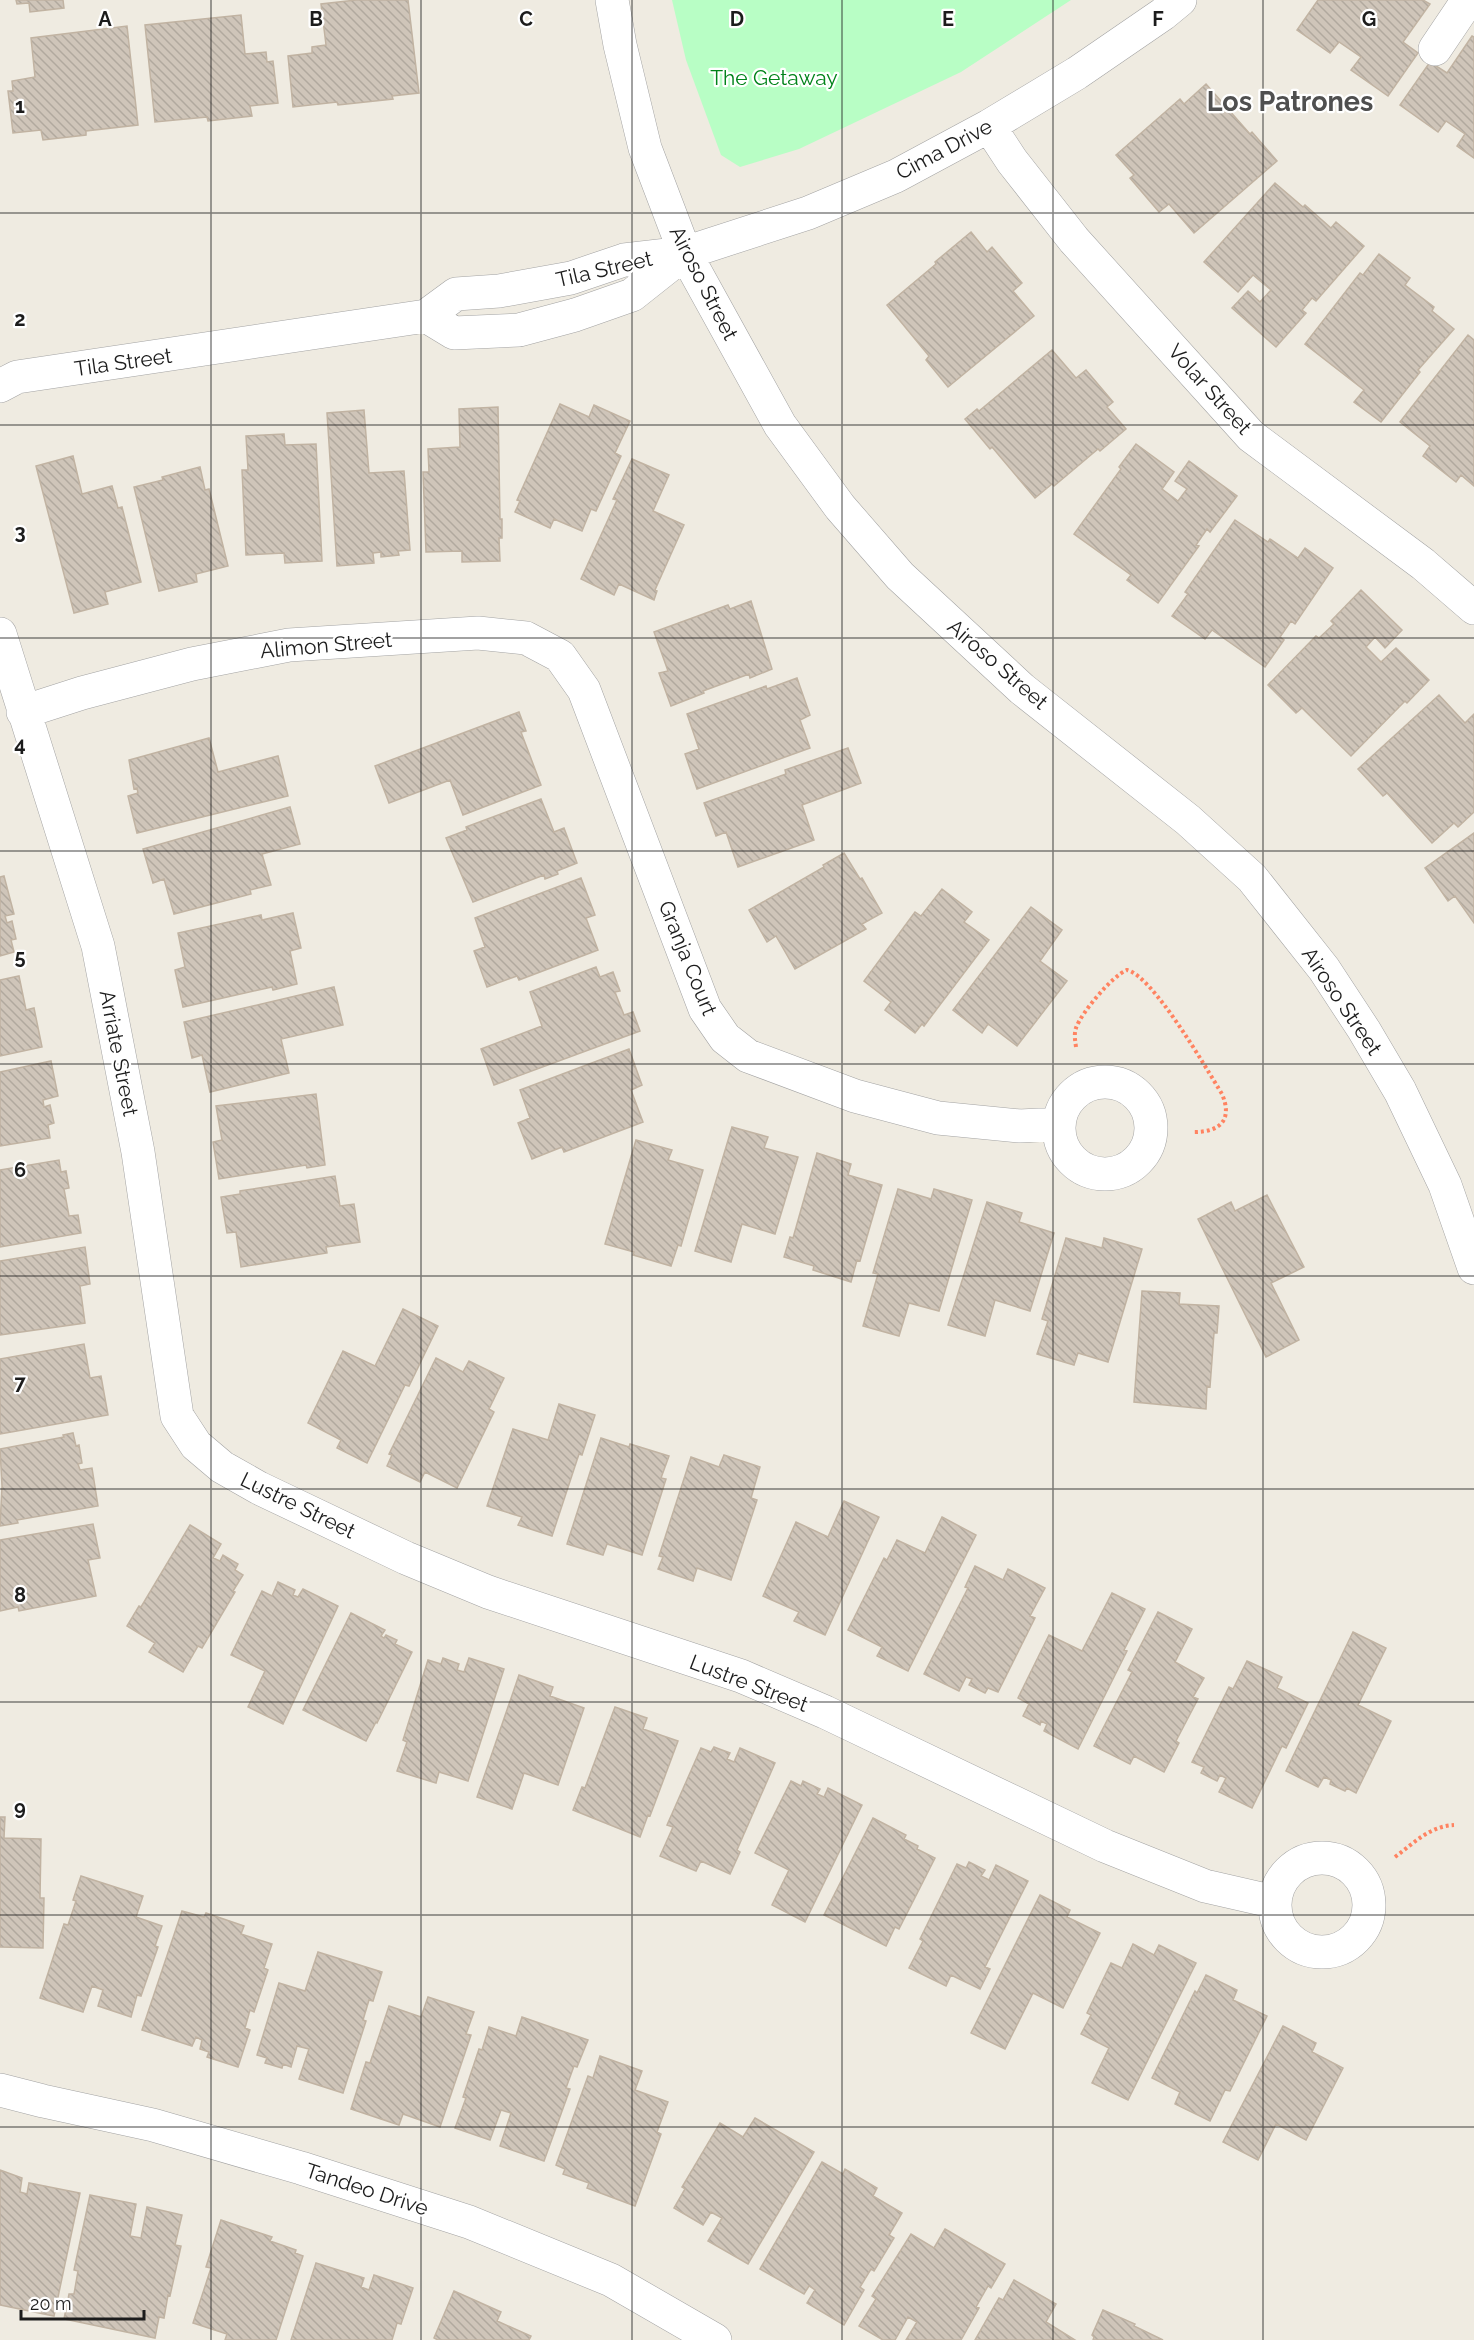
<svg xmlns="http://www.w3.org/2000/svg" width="1474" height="2340" font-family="Raleway,sans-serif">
  <defs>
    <pattern id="building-back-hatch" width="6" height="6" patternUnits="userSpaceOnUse" patternTransform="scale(1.5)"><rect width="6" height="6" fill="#cfc5b9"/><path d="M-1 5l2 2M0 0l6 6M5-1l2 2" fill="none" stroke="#b1a99e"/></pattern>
  </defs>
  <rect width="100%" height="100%" fill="#efebe1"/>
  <path fill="#b8fec5" d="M672,0H1071L961,72L799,149L740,167L721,155L686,60Z"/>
  <path fill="url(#building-back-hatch)" stroke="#c1b3a2" stroke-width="1.5" d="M16,0H63L64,8L30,12L29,3L17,4Z
    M356,0H408L419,93L392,96L393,99L338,105L337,102L293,107L288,56L312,53V47L326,45L321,4Z
    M1318,0H1423L1430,4L1403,42L1418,53L1388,96L1351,70L1361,57L1339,42L1330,53L1297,30Z
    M241,15L245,54L266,52L267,62L273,61L278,103L250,106L252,116L208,121L207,117L155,122L145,25Z
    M127,26L138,125L86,131V135L43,140L41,130L13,133L8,91H13L12,81L35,77L31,38Z
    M1472,36L1474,37V158L1457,146L1465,134L1446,121L1438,132L1400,105L1430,62L1447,73Z
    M1206,84L1250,134L1252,132L1277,161L1194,233L1169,204L1159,212L1130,178L1134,175L1116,155L1180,99L1184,104Z
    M1275,183L1303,207L1305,205L1331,228L1336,222L1364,246L1316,301L1312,298L1302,310L1306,313L1276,347L1232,308L1248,291L1260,302L1271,290L1253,275L1238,292L1204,262Z
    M971,232L987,252L992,247L1022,283L1013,291L1034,316L948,387L926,360L929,356L887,305L936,264L935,262Z
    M1379,254L1410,278L1405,285L1434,307L1432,311L1454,329L1418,370L1420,372L1381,422L1354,402L1364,390L1305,344L1360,273L1363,275Z
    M1468,335L1474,340V486L1461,475L1456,482L1423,456L1430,446L1400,422Z
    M1052,350L1076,378L1086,370L1113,402L1107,407L1126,429L1100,451L1098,449L1054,486L1052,484L1035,498L992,447L990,449L965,419L977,409L979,411Z
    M560,404L589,417L594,405L630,421L615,453L621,456L596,511L591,509L582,531L554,519L550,528L515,512L520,501L517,500Z
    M498,407L500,519H502V538H499L500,561L462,562V551L426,552L423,472H429L428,449L460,447L459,409Z
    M364,410L369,473L404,471L410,550L398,551L399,555L381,557V552L373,553L374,563L337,566L327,413Z
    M284,434L285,445L316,444L322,561L285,563L284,553L246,555L242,470H248L246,436Z
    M1136,444L1174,472L1162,489L1178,501L1187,489L1175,481L1189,461L1237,496L1210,532L1207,529L1196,545L1199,546L1158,603L1127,580L1131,575L1074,534L1121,469L1119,467Z
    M73,456L82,494L112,486L118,508L122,507L141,582L105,592L108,604L74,613L36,466Z
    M632,459L669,475L653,511L684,525L655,590L657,591L654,600L619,584L614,595L581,579L617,500L613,499Z
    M200,467L205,490L209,489L228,566L196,574L197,582L159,591L134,487L163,480L162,477Z
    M1235,520L1268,542L1270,539L1298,558L1305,548L1333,568L1295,624L1291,621L1280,637L1284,640L1265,667L1212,630L1205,639L1172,616L1188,594L1185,592Z
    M1361,590L1402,630L1385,648L1375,637L1366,647L1381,662L1396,648L1429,680L1407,703L1405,701L1351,756L1302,708L1296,713L1268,685L1316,636L1319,638L1334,624L1331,621Z
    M751,601L772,669L750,678L749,674L703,691L704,693L671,706L659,673L668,671L654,632L728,605L730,609Z
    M797,678L810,715L800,720L810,748L697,789L685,754L699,749L687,714L766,686L767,689Z
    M1439,695L1465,723L1474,714V812L1458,827L1454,823L1432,843L1387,793L1383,796L1358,769Z
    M519,712L526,731L521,732L541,785L463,815L450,780L389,803L375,766Z
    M209,738L218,772L278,756L288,796L137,833L128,796L138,793L137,788L134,789L129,760Z
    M848,748L861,783L802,805L814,840L738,867L726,832L716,836L704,803L786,774L785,770Z
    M541,799L554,832L564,828L577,863L557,871L558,874L545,879L544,875L473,902L446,838L467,830L466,827Z
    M290,807L300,844L262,854L271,885L250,890L251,894L174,914L164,879L153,883L143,849Z
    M1474,833V923L1455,896L1448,901L1425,868Z
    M844,853L860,879L862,878L882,913L862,924L866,929L795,969L776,936L767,942L749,910L824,867L823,865Z
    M4,876L14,914L5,916L7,923L12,921L16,939L11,940L14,952L0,956V877Z
    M581,878L595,915L586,918L598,950L519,980L517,976L487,987L474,951L485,947L475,918Z
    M942,889L972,912L964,922L989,940L924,1026L922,1024L915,1033L885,1010L891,1002L864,981L915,912L921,916Z
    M1031,907L1062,930L1040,961L1067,981L1017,1046L988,1024L982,1033L953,1010Z
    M293,913L301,948L290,951L297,984L273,990L272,987L183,1007L175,970L185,967L178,933L261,915L262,920Z
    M596,967L600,977L613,972L620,991L615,992L624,1015L633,1012L640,1031L494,1085L481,1049L542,1026L530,992Z
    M19,976L26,1010L34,1008L42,1047L0,1056V980Z
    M334,987L343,1025L281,1039L289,1073L210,1092L202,1055L192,1058L184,1022Z
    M629,1049L642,1085L631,1090L643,1122L564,1152L562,1147L532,1159L518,1123L530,1118L520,1090Z
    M51,1061L58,1096L43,1100L44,1107L50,1105L54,1123L48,1125L50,1138L0,1146V1072Z
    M316,1094L325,1165L307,1168L306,1165L219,1179L213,1142L222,1140L216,1106Z
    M732,1127L768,1137L764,1148L798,1157L775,1234L742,1224L731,1262L695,1251Z
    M636,1140L672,1150L668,1160L703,1170L681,1246L678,1245L671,1266L633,1255L634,1252L605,1244Z
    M817,1153L851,1164L848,1175L882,1185L860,1261L857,1260L851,1282L813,1270L814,1266L784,1257L790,1237L793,1238Z
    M59,1160L61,1172L66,1171L69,1188L64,1189L69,1216L78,1215L81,1233L0,1247V1170Z
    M335,1176L340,1206L354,1204L360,1242L326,1247L327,1253L241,1267L236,1232L227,1233L221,1197L240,1194V1191Z
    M898,1189L931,1199L934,1189L972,1200L939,1311L909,1303L899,1336L863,1326L878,1274L873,1273Z
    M1267,1195L1304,1267L1271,1283L1299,1340L1266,1357L1198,1219L1231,1202L1235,1211Z
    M987,1202L1022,1213L1019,1222L1054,1233L1030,1311L995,1300L985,1336L948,1325Z
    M1066,1238L1102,1248L1104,1238L1142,1249L1108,1362L1078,1353L1074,1365L1037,1354L1048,1321L1042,1319Z
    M85,1247L90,1284L80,1286L85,1323L0,1335V1261Z
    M1142,1291L1180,1293L1179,1304L1219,1306L1217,1333H1214L1210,1387L1207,1386L1206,1409L1134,1402Z
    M403,1309L438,1326L409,1386L405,1385L367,1463L337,1448L341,1440L308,1423L343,1351L375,1366Z
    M84,1344L90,1378L101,1376L108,1415L0,1434V1359Z
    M436,1358L463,1372L469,1361L504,1378L489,1409L494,1412L457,1488L425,1472L420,1482L387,1466L392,1455L389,1454Z
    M559,1404L595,1415L582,1455L579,1454L552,1536L518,1525L522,1517L487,1506L513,1429L548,1440Z
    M73,1433L76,1446L79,1445L82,1463L78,1464L80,1470L92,1468L98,1506L17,1520L18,1523L0,1526L2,1486L0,1449L64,1437L63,1435Z
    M601,1438L629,1447L630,1444L669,1456L661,1478L666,1479L642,1555L607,1544L603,1555L567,1544Z
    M724,1455L760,1467L751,1498L757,1500L731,1580L697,1568L693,1581L658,1569L663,1557L659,1556L691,1457L719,1467Z
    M844,1501L879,1517L825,1635L794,1621L799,1612L763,1596L796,1522L828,1537Z
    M942,1517L976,1535L908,1671L877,1656L882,1647L848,1630L884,1558L887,1560L897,1540L925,1553Z
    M93,1524L100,1558L88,1560L96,1596L19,1611L18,1607L0,1611V1540Z
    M190,1525L221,1544L213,1558L220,1561L223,1555L238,1564L235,1570L243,1575L233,1591L235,1592L202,1648L198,1646L183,1672L149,1652L155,1643L127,1626L139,1606L141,1607Z
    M975,1566L1003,1580L1008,1569L1045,1588L1030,1616L1035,1618L998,1692L988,1688L985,1693L969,1685L972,1679L966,1677L959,1691L924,1674L968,1588L965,1587Z
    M278,1582L295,1590L293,1595L298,1597L303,1589L338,1606L283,1724L248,1707L265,1671L231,1655L262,1591L272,1596Z
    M1112,1593L1145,1609L1124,1650L1127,1651L1078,1749L1044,1731L1047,1724L1041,1721L1040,1725L1023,1716L1029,1704L1018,1698L1049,1635L1082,1651Z
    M1158,1612L1192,1629L1175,1662L1204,1678L1193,1697L1198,1699L1176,1741L1179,1743L1164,1772L1134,1756L1130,1764L1094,1746L1132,1672L1128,1670Z
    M351,1613L385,1630L381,1636L384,1638L386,1635L397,1640L395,1644L412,1652L377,1723L376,1722L366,1741L303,1710Z
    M1353,1632L1386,1648L1358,1705L1391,1721L1356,1793L1347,1788L1345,1791L1330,1784L1331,1780L1324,1777L1318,1787L1286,1771Z
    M443,1658L459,1664L457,1670L464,1672L469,1658L504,1669L468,1781L439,1772L436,1783L397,1771L407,1742L403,1740L428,1660L441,1664Z
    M1247,1661L1282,1677L1277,1688L1308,1703L1286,1748L1282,1746L1252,1808L1219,1792L1226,1778L1220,1775L1217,1781L1201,1773L1204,1767L1192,1762L1229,1687L1233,1689Z
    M519,1675L553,1687L550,1696L584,1708L558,1785L524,1773L512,1809L477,1797Z
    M615,1707L647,1718L643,1729L678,1741L650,1816L648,1815L640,1837L573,1810L582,1787L585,1788Z
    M714,1747L730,1753L727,1759L734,1762L740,1748L775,1763L737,1850L740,1852L730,1874L701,1861L696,1871L660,1856L673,1827L667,1825L701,1748L711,1752Z
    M791,1781L801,1786L803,1781L820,1789L817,1794L824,1797L828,1788L862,1805L805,1922L772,1905L789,1870L755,1853Z
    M0,1817H5L4,1838L41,1839L40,1898H44L43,1948L0,1947Z
    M873,1818L906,1835L904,1839L918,1846L917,1849L935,1858L899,1929L895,1927L886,1946L824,1915Z
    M969,1862L985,1870L981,1876L989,1880L996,1865L1028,1881L985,1967L990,1969L980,1989L951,1975L946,1986L909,1968L923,1941L920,1939L957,1864L966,1868Z
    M81,1876L143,1896L136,1917L162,1926L155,1946L158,1947L141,1996L137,1995L131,2017L98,2006L103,1990L92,1986L83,2012L40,1998L64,1924L68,1925L76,1901L73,1900Z
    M1040,1895L1070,1910L1067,1917L1100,1933L1063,2008L1033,1993L1005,2049L971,2033Z
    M182,1911L204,1917L206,1913L244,1926L241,1934L272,1944L264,1968L268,1970L254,2012L250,2010L245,2028L250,2030L238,2067L207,2057L209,2052L200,2049L202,2040L196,2037L192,2046L142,2030Z
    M1133,1944L1154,1955L1159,1945L1196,1963L1128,2100L1092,2083L1109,2048L1081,2034L1091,2015L1087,2013L1111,1963L1122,1968Z
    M318,1952L382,1972L373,2001L369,2000L363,2020L366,2021L343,2093L299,2079L309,2049L297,2046L291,2067L283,2064L282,2068L265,2063L267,2058L257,2055L279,1983L305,1991Z
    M1206,1975L1237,1990L1233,2000L1267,2016L1230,2091L1225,2090L1210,2121L1175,2104L1180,2092L1152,2078L1195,1991L1197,1993Z
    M428,1997L474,2012L466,2034L471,2035L440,2127L403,2114L399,2125L351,2109L366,2062L370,2063L389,2006L421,2017Z
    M522,2017L588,2040L577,2067L574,2066L566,2088L570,2089L544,2161L500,2146L511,2113L501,2110L490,2140L455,2128L466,2098L463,2097L479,2049L482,2050L489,2027L516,2036Z
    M1283,2026L1316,2043L1312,2052L1343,2068L1306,2140L1276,2124L1258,2160L1223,2142Z
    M600,2056L642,2071L635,2090L668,2102L657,2132L661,2134L635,2206L587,2188L589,2183L563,2174L565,2169L556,2165L588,2076L593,2078Z
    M755,2118L814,2152L748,2264L708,2241L722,2218L711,2212L703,2225L674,2208L685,2189L682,2187L720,2123L743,2137Z
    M822,2162L843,2174L845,2169L877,2188L873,2196L902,2213L889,2235L894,2238L874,2271L871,2269L860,2287L864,2290L844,2325L807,2303L815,2290L809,2286L804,2294L760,2269Z
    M0,2170L22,2178L20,2192L27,2194L29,2183L80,2193L54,2316L0,2305Z
    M90,2195L136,2204L130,2236L141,2238L147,2207L182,2215L175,2245L181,2246L170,2296L168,2295L164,2318L159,2317L155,2338L64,2319L69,2294H74L78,2271L74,2270Z
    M221,2220L272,2237L270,2241L296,2250L295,2253L303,2256L276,2340H225L227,2334L193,2323L211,2268L206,2267Z
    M945,2229L1005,2264L991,2288L988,2286L976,2307L979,2308L961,2340H906L917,2322L908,2317L895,2340H883L859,2326L876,2299L872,2296L911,2234L934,2248Z
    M316,2263L364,2278L361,2287L369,2290L374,2275L413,2288L401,2324L397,2323L392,2340H291Z
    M1014,2280L1056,2304L1046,2322L1075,2340H975L999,2298L1003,2300Z
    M454,2291L501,2312L497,2321L531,2336L529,2340H438L434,2338Z
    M1103,2310L1135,2324L1134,2326L1163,2340H1093L1094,2337L1092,2335Z"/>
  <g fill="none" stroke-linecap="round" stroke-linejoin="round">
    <defs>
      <path id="minor" d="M612,0L620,45L645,148L685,253L780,425L840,507L900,576L1022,689L1188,820L1252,878L1324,969L1364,1030L1400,1091L1445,1185L1474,1268
        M1435,49L1468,0
        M989,126L1012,161L1074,240L1251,436L1423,564L1474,608
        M426,316L454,333L519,330L575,315L632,295L685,253
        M0,386L17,377L426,316L456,294L499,291L571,278L624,260L685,253L808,213L896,176L989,126L1077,73L1163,14L1180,0
        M0,634L98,946L138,1152L177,1416L196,1445L222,1467L259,1488L406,1558L488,1592L741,1676L825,1712L1105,1846L1205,1886L1275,1902
        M23,712L82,693L192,664L289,645L478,633L526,638L560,656L584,690L705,1009L725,1038L748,1056L855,1096L938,1118L1020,1126L1058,1124
        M1059 1128a46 46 0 1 1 92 0a46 46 0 1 1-92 0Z
        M1275 1905a47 47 0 1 1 94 0a47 47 0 1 1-94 0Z
        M0,2090L43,2101L153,2125L301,2168L469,2222L611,2280L715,2340"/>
    </defs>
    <use href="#minor" stroke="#a3a3a3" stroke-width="34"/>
    <path stroke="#ff8361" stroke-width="4" stroke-dasharray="3 3" stroke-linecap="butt" d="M1076,1047C1075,1040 1074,1034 1076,1028C1081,1013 1113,975 1127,970C1153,976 1206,1068 1222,1094C1233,1120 1220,1132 1194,1132
      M1395,1857C1414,1843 1430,1826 1454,1825"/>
    <use href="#minor" stroke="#fff" stroke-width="33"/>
  </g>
  <path fill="none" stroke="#1c1c1c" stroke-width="1.5" stroke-opacity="0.55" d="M211,0V2340M421,0V2340M632,0V2340M842,0V2340M1053,0V2340M1263,0V2340M0,213H1474M0,425H1474M0,638H1474M0,851H1474M0,1064H1474M0,1276H1474M0,1489H1474M0,1702H1474M0,1915H1474M0,2127H1474"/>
  <g text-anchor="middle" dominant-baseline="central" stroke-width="4.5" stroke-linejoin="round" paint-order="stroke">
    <g font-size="21" fill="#01831a" stroke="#fff">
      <text x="774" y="77">The Getaway</text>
    </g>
    <g font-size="21" fill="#1c1c1c" stroke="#fff">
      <text transform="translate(944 149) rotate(-28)">Cima Drive</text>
      <text transform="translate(604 269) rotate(-13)">Tila Street</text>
      <text transform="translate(704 283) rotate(63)">Airoso Street</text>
      <text transform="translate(123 362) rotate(-8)">Tila Street</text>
      <text transform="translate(1210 389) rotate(48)">Volar Street</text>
      <text transform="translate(326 645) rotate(-5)">Alimon Street</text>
      <text transform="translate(998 664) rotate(41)">Airoso Street</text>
      <text transform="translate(688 958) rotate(68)">Granja Court</text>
      <text transform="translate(1342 1001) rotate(56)">Airoso Street</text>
      <text transform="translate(119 1053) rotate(79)">Arriate Street</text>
      <text transform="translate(298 1505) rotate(26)">Lustre Street</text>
      <text transform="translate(749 1683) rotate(21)">Lustre Street</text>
      <text transform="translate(367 2189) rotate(18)">Tandeo Drive</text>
    </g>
    <g font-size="27" font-weight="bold" fill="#4f4f4f" stroke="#fff">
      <text x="1290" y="101">Los Patrones</text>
    </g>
  </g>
  <g font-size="20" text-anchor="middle" font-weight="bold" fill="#1c1c1c" stroke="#fff" stroke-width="4.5" stroke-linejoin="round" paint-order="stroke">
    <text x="105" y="26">A</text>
    <text x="316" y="26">B</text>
    <text x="526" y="26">C</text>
    <text x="737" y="26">D</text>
    <text x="948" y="26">E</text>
    <text x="1158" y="26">F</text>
    <text x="1369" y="26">G</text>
    <text x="20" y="113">1</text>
    <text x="20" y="326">2</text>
    <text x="20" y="539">3</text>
    <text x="20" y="751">4</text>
    <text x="20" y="964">5</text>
    <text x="20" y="1177">6</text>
    <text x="20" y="1390">7</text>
    <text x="20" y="1602">8</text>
    <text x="20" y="1815">9</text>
  </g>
  <path d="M21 2310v9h123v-9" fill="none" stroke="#1c1c1c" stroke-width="3"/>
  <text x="30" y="2310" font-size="18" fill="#1c1c1c" stroke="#ffffff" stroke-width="4.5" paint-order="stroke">20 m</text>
</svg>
